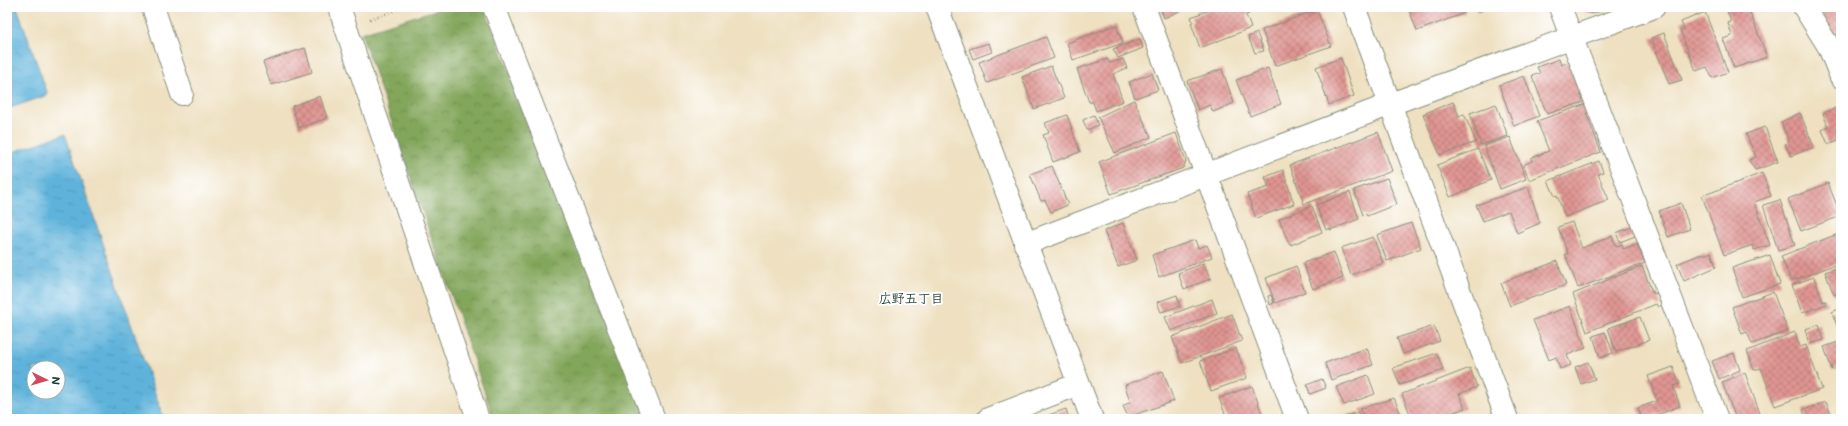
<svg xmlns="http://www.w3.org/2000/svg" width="1848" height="426" font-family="Mali,'Klee One',sans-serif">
  <defs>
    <pattern id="forest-crowns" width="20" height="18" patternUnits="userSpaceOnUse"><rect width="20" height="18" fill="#82a65a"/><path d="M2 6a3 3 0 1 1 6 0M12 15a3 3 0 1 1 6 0" fill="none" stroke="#6a884b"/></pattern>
    <pattern id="water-ripples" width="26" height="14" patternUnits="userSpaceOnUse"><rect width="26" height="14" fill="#5fb3db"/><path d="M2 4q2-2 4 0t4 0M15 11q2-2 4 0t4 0" fill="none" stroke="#4e93b2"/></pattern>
    <pattern id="building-cross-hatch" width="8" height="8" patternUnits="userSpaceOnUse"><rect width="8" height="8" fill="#e09592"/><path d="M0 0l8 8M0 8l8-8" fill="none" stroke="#b57b78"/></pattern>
  </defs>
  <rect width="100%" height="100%" fill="#fff"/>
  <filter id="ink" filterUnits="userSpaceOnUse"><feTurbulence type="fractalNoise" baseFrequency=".025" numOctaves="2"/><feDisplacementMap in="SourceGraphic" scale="8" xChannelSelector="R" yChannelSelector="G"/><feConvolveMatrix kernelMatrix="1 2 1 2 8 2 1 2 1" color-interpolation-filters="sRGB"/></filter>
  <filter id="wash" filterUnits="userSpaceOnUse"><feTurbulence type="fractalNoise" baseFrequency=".012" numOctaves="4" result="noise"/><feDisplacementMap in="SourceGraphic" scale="16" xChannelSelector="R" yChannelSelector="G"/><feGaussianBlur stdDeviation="0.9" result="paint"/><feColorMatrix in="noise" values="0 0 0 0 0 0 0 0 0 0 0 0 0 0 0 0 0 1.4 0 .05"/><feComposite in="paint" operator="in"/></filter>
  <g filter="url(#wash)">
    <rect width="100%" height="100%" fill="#eee0c0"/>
    <path fill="url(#forest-crowns)" stroke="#507247" d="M445,7H484L648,419H494L361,33Z"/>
    <path fill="url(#water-ripples)" stroke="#3f7888" fill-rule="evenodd" d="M7,7H17L48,95L7,109Z
      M65,134L164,419H7V154ZM34,368H58V392H34Z"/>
    <g id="blocks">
      <path fill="url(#building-cross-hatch)" d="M1160,7H1189L1164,18Z
        M1199,7H1211L1200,11Z
        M1218,7H1247L1249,14L1246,15L1251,28L1200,48L1191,23L1193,22L1191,17Z
        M1408,7H1463L1465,13L1417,31Z
        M1476,7H1490L1477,12Z
        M1580,7H1612L1592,14L1581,10Z
        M1729,7H1748L1767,57L1734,68L1723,39L1732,36L1728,23L1731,22L1726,8Z
        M1825,7H1841V32L1834,36L1818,11Z
        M1317,10L1331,46L1275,66L1262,30Z
        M1705,12L1728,72L1712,78L1707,67L1696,71L1680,30L1684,29L1681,22Z
        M1116,25L1123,43L1073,60L1067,43Z
        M1257,33L1264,51L1255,53L1248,37Z
        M1664,33L1682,80L1669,84L1651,38Z
        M1046,37L1054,58L987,83L979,62Z
        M1140,39L1143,48L1118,58L1113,49Z
        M989,43L992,52L973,59L969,49Z
        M305,48L312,72L271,85L263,62Z
        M1341,58L1354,96L1329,105L1316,67Z
        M1107,59L1110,63L1123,59L1127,68L1113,74L1123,101L1096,111L1093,102H1089L1077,69Z
        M1559,59L1561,65L1569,62L1584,102L1547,114L1532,76L1540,73L1537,67Z
        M1051,66L1064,98L1034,109L1022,77Z
        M1268,68L1281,104L1250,116L1236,80Z
        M1222,69L1234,103L1213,112L1210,105L1198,110L1187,81Z
        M1152,73L1158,90L1135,98L1129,82Z
        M1524,76L1539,116L1514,126L1499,85Z
        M320,96L327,118L299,128L292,106Z
        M1134,100L1151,137L1115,153L1098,117Z
        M1453,102L1459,116L1464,114L1476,142L1440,155L1423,114Z
        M1496,104L1508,136L1481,145L1470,113Z
        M1586,104L1589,112L1586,113L1601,152L1529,180L1523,165L1532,161L1531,158L1549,151L1537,121Z
        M1841,106V139L1828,144L1822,130L1828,127L1823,113Z
        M1800,113L1814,147L1791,156L1785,144L1789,142L1781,122Z
        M1067,115L1080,152L1053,162L1043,135L1049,133L1045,123Z
        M1094,115L1098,125L1087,130L1083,120Z
        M1765,127L1778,162L1755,170L1749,160L1756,157L1746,134Z
        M1378,132L1392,171L1304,204L1290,165Z
        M1176,133L1186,161L1183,168L1111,194L1099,162Z
        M1510,137L1526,179L1500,189L1484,146Z
        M1478,149L1491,180L1450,197L1437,165Z
        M1599,161L1603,172L1598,174L1609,200L1565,217L1557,195L1555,196L1548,181Z
        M1052,166L1068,205L1051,212L1045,200L1041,201L1030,174Z
        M1283,170L1294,204L1256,218L1247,194L1269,187L1265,177Z
        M1762,173L1771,196L1754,202L1770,245L1754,250L1753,245L1724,255L1702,196Z
        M1387,178L1397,204L1367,216L1366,214L1363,215L1354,190Z
        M1828,183L1841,216L1801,231L1788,199Z
        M1528,187L1540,223L1517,233L1509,211L1483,221L1476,205Z
        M1350,192L1359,219L1330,230V228L1326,230L1316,205Z
        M1780,200L1795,245L1778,250L1763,205Z
        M1681,203L1690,229L1668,237L1659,211Z
        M1312,206L1322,232L1291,245V243L1289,244L1279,219Z
        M1572,222L1582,248L1612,236L1616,247L1622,244L1623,249L1637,244L1645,263L1578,288L1565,254H1568L1558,227Z
        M1123,223L1137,260L1118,267L1104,231Z
        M1411,223L1421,248L1387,261L1377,235Z
        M1632,227L1635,236L1620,242L1616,233Z
        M1838,234L1841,249L1836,251L1840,263L1791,281L1781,256Z
        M1373,237L1383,263L1351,275L1341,248Z
        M1195,240L1198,248L1207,245L1212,257L1159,277L1152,255Z
        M1334,252L1343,278L1313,289L1303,263Z
        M1711,252L1716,267L1684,281L1677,264L1704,253L1705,255Z
        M1770,255L1780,284L1742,297L1732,268Z
        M1557,261L1566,285L1510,306L1501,283Z
        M1204,263L1210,279L1184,289L1178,273Z
        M1296,266L1305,292L1275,303L1266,278Z
        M1642,266L1653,294L1657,293L1661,305L1658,307L1656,304L1587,332L1573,294Z
        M1841,266V292L1834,295L1825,272Z
        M1814,277L1823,302L1826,301L1827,304L1802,313L1792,285Z
        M1773,292L1788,331L1752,344L1747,332L1742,334L1732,307Z
        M1177,295L1180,306L1161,312L1157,302Z
        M1271,295L1274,303L1270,305L1268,296Z
        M1212,299L1217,313L1171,331L1165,317Z
        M1570,306L1586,348L1567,355L1571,365L1560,369L1556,357L1549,360L1533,320Z
        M1841,308V332H1839L1832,312Z
        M1232,314L1242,341L1182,363L1172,337Z
        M1640,317L1649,340L1616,352L1608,328Z
        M1819,325L1824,340L1809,344L1805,329Z
        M1434,326L1440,341L1403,354L1397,338Z
        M1605,332L1613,353L1600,358L1593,336Z
        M1795,332L1800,347L1806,345L1822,389L1775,406L1761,368L1754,370L1747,351Z
        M1841,341V367L1832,370L1824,347Z
        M1236,348L1247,378L1211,391L1200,361Z
        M1367,348L1373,365L1331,380L1325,363Z
        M1437,353L1443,370L1400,385L1393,368Z
        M1734,353L1740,370L1719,379L1712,361Z
        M1588,362L1595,379L1581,384L1575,367Z
        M1673,367L1680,384L1673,386L1680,406L1646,419H1642L1638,408L1657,401L1648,376Z
        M1470,368L1477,387L1459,394L1465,408L1436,419H1412L1402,394Z
        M1163,371L1174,401L1128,417L1123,406L1130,402L1125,385Z
        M1745,373L1762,419H1736L1722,382Z
        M1368,375L1375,394L1344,405L1336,387Z
        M1322,379L1326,388L1310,394L1307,385Z
        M1252,386L1264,419H1227L1219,398Z
        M1394,398L1403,419H1364L1360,409Z
        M1826,402L1833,419H1806L1803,410Z
        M1066,409L1069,419H1037Z
        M1358,412L1361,419H1339Z"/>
    </g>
  </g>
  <g filter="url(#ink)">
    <use href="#blocks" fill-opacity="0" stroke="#868e7a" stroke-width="1"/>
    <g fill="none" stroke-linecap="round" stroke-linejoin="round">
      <defs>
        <path id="minor" d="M153,7L182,94
          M339,7L478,419
          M494,7L654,419
          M937,7L1092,419
          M1144,7L1297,419
          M1354,7L1507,419
          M1560,7L1717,419
          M1804,7L1829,47L1841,77
          M1025,244L1391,104L1654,7
          M988,419L1079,384"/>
      </defs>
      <use href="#minor" stroke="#868e7a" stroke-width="24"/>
      <path stroke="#868e7a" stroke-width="2.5" stroke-dasharray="1 3" stroke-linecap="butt" d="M370,19L406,7"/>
      <use href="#minor" stroke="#fff" stroke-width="22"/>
    </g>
  </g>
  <g text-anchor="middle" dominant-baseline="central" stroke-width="4" stroke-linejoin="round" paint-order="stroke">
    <g font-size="13" font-weight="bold" fill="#1f3d34" stroke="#fff">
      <text x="911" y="297">広野五丁目</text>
    </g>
  </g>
  <rect width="1848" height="426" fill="none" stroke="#fff" stroke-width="24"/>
  <g transform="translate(46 380) rotate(95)"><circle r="19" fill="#ffffff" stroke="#a5b1ae"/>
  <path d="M0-3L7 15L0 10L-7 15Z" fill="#d1495b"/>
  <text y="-6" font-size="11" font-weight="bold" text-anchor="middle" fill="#1f3d34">N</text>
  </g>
</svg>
